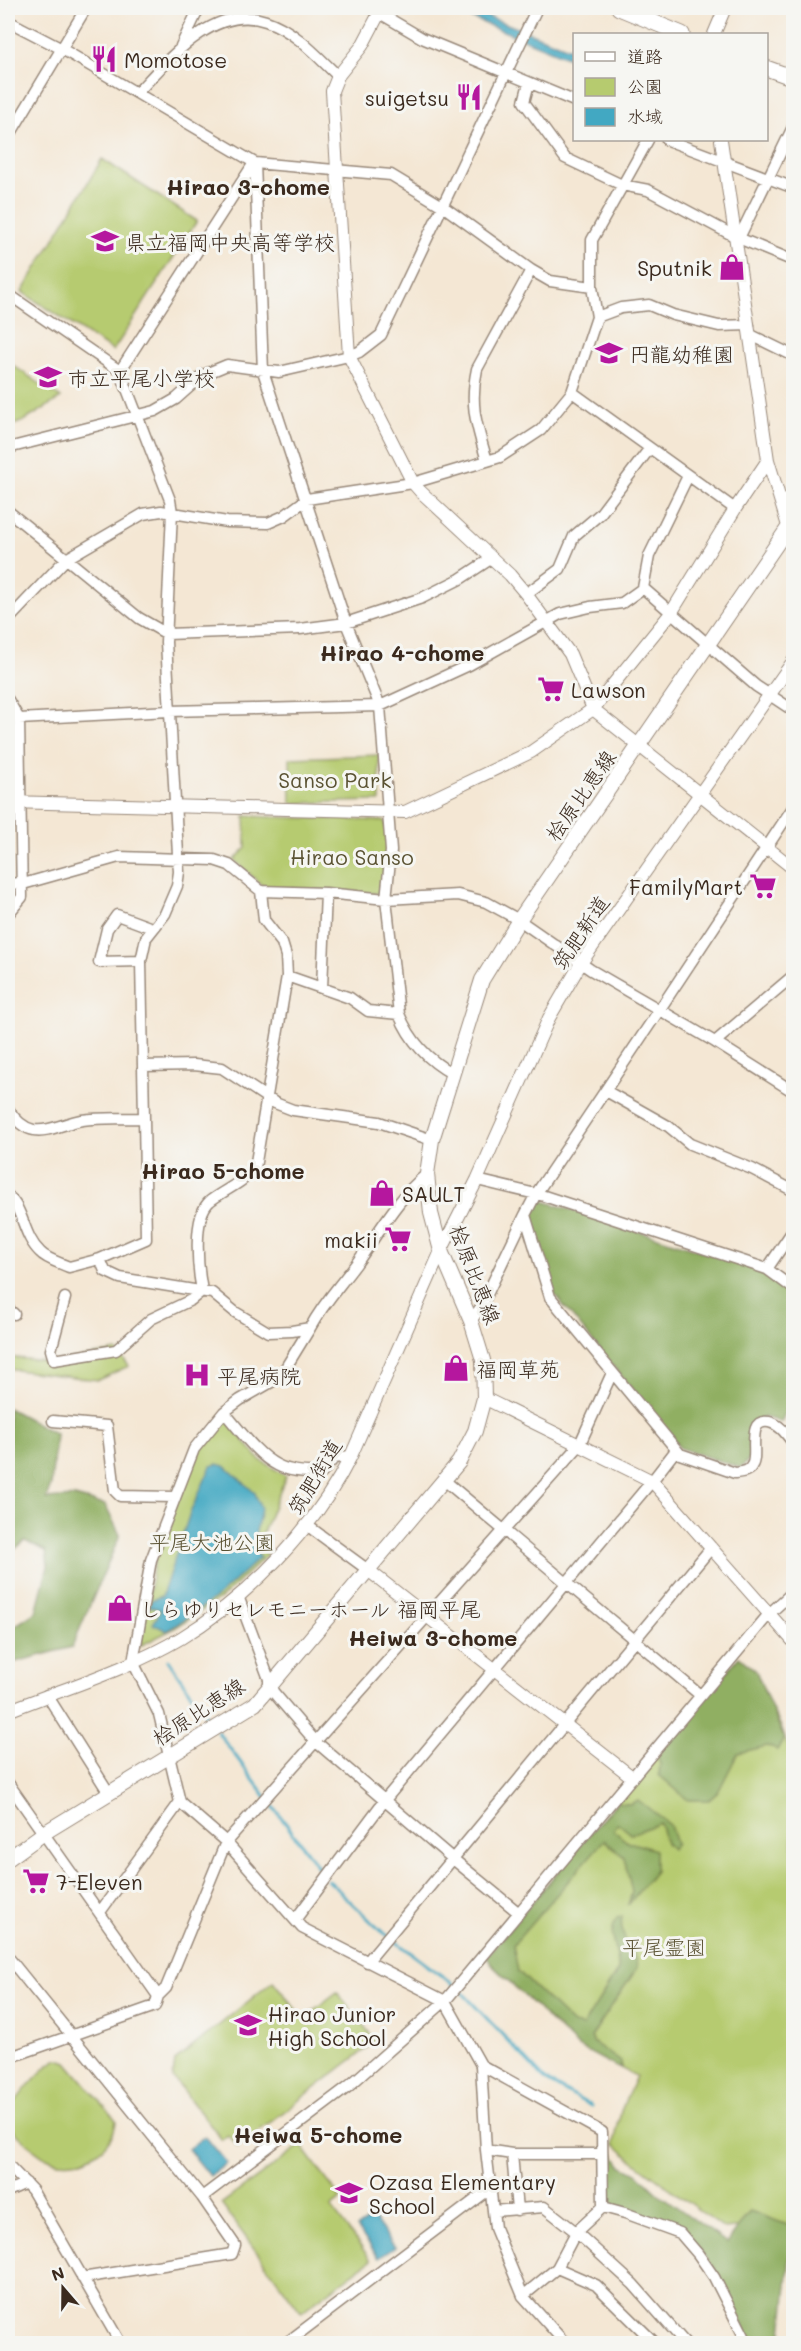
<svg xmlns="http://www.w3.org/2000/svg" width="801" height="2351" font-family="Mali,'Klee One',sans-serif">
  <rect width="100%" height="100%" fill="#f6f6f2"/>
  <filter id="ink" filterUnits="userSpaceOnUse"><feTurbulence type="fractalNoise" baseFrequency=".0167" numOctaves="2"/><feDisplacementMap in="SourceGraphic" scale="12" xChannelSelector="R" yChannelSelector="G"/><feConvolveMatrix kernelMatrix="1 2 1 2 8 2 1 2 1" color-interpolation-filters="sRGB"/></filter>
  <filter id="wash" filterUnits="userSpaceOnUse"><feTurbulence type="fractalNoise" baseFrequency=".008" numOctaves="4" result="noise"/><feDisplacementMap in="SourceGraphic" scale="24" xChannelSelector="R" yChannelSelector="G"/><feGaussianBlur stdDeviation="1.35" result="paint"/><feColorMatrix in="noise" values="0 0 0 0 0 0 0 0 0 0 0 0 0 0 0 0 0 1.4 0 .05"/><feComposite in="paint" operator="in"/></filter>
  <g filter="url(#wash)">
    <rect width="100%" height="100%" fill="#f4e7d4"/>
    <path fill="#b6cb6f" stroke="#787a46" stroke-width="1.5" d="M102,159L197,221L113,351L22,292Z
      M8,362L61,398L24,421L8,427Z
      M379,755L380,801L291,803L290,758Z
      M245,816L385,821L389,846L384,894L264,887L234,860L246,848Z
      M117,1351L129,1366L98,1380L8,1369V1357L54,1362Z
      M224,1417L260,1460L286,1476L261,1537L260,1545L267,1555L220,1599L173,1629L140,1646L155,1558L184,1482L207,1438Z
      M739,1657L756,1671L766,1699L780,1724L793,1760V2256L760,2226L724,2229L632,2160L614,2144L621,2111L636,2076L577,2046L491,1964L504,1935Z
      M273,1981L303,2018L337,1992L376,2041L238,2147L228,2135L222,2140L173,2078L175,2061Z
      M59,2059L67,2062L116,2120C115,2150 76,2171 49,2159C34,2152 20,2136 8,2126C8,2125 7,2117 8,2116C11,2103 46,2063 59,2059Z
      M301,2145L341,2199L331,2207L371,2260L301,2312L221,2204Z"/>
    <path fill="#90af62" stroke="#666c40" stroke-width="1.5" d="M540,1200L762,1270L793,1294V1397L781,1422L764,1417L751,1426L750,1459L741,1468L680,1448L554,1294L530,1219V1213Z
      M8,1408L56,1434L51,1485L46,1499L75,1497L105,1505L120,1535L72,1647L8,1664V1633L10,1629L36,1612L48,1566L46,1551L25,1541L8,1555Z
      M739,1657L756,1671L784,1738L777,1750L767,1746L738,1753L718,1792L709,1800H688L659,1775L660,1764L657,1755Z
      M638,1800L670,1825L676,1844L672,1849L666,1843L660,1823L631,1834L618,1823L613,1830L626,1841L655,1850V1871L628,1905L632,1892L624,1857L604,1840L513,1945L518,1971L573,2024L583,2026L618,1970C620,1950 605,1940 617,1918L622,1916C618,1942 636,1947 637,1968L591,2037L593,2042L621,2062V2067L618,2068L577,2046L491,1964L487,1956L617,1802L630,1804Z
      M605,2143L621,2165L637,2173L659,2194L727,2243L750,2211L793,2227L781,2343H750L730,2295L716,2271L681,2228L609,2205L605,2200Z"/>
    <path fill="#42a8c2" stroke="#3e6970" stroke-width="1.5" d="M447,8H466L574,50V60Z
      M217,1464L225,1466L255,1493L261,1509L252,1549L260,1557L217,1597L167,1631L153,1624L161,1610L149,1606L151,1600L162,1596L190,1513L211,1466Z
      M205,2136L227,2163L210,2176L188,2149Z
      M373,2217L395,2247L379,2258L357,2228Z"/>
    <g fill="none" stroke-linecap="round" stroke-linejoin="round">
      <path stroke="#42a8c2" stroke-width="3" d="M168,1660L213,1726
        M217,1731L324,1875
        M328,1880L380,1930L454,1985
        M459,1989L545,2080L591,2106"/>
    </g>
  </g>
  <g filter="url(#ink)">
    <g fill="none" stroke-linecap="round" stroke-linejoin="round">
      <defs>
        <path id="minor" d="M371,8L422,38L574,101
          M8,21L62,49L255,163L391,175L444,207L531,270L550,281L592,287
          M181,46L199,8
          M529,83L524,102L565,158L622,185L648,190L736,237L794,261
          M137,93C168,60 214,3 266,21C294,30 317,56 338,76
          M8,138L86,8
          M667,140L794,188
          M255,163L263,371L346,623L380,706L391,851L386,899L399,1014C410,1041 427,1060 453,1074
          M739,238L794,125
          M8,294L120,371L170,500L172,512L166,642L179,872L177,886L165,914L146,938L141,961L143,1066
          M597,317L621,308L649,305L673,315L719,326L749,325
          M751,335L794,356
          M120,371L254,163
          M572,392L735,509
          M8,448L155,411L176,399L203,375L227,365L279,372L349,356L359,352L381,335L537,8
          M487,461L500,457L541,430L572,392L597,317L592,287V240L648,140
          M8,511L139,618L167,634L300,629L346,623L422,598L460,579L492,558
          M643,588L756,686L794,711
          M526,594L560,569L574,536L600,514L650,448
          M8,620L66,559L143,514L161,511L227,522L268,523L284,516L307,499L413,483L487,461C477,426 469,406 477,369L531,270
          M8,700L19,719L169,711L380,706L469,665L560,614L590,607L622,603L643,588L649,556L688,476
          M794,806L660,1009L536,1194L525,1215L550,1297L680,1454L735,1473C742,1472 749,1472 752,1465C759,1455 745,1418 769,1422C780,1424 787,1435 794,1444
          M8,883L23,884L119,857L214,860L229,865L261,891L326,893L386,899L458,895L486,902L519,920L591,970L715,1042L794,1092
          M261,891L264,920L282,943L286,956L287,976L350,998L368,1011L399,1014
          M8,914L22,897L19,719
          M141,961L99,962L107,929L117,915L152,928
          M322,988L326,893
          M715,1042L794,975
          M606,1091L668,1126L690,1144L752,1169L794,1191
          M8,1109C32,1146 52,1125 82,1120C102,1117 124,1119 144,1118L146,1239L100,1259L105,1271L120,1278L212,1293L235,1312L268,1332L292,1331L310,1328L280,1377L240,1400L224,1412L194,1449L151,1560L133,1662L159,1714L180,1802L226,1842L302,1928L445,2001L481,2065L486,2150L495,2228L523,2296L566,2344
          M144,1118L143,1066L194,1065L222,1068L275,1103L293,1110L379,1122L432,1140
          M477,1180L544,1196L767,1269L794,1289
          M8,1196C24,1210 23,1236 40,1252C46,1259 60,1263 69,1267L100,1259
          M767,1269L794,1229
          M65,1298L51,1350L54,1360L116,1350L151,1319L191,1300L202,1291C198,1270 192,1216 210,1201C224,1190 243,1183 255,1168L287,976
          M8,1309L14,1314
          M471,1321L481,1307L525,1215
          M310,1328C324,1302 339,1287 356,1264C378,1234 397,1198 427,1174
          M224,1412C238,1428 258,1456 277,1465C290,1472 307,1472 322,1473L334,1458L351,1456
          M53,1421L107,1426L115,1491L120,1496L174,1497
          M444,1480L700,1695
          M308,1526L368,1570
          M238,1596L269,1679V1687L315,1741L453,1859L519,1913
          M47,1695L109,1793
          M8,1783L158,1996L155,2006L8,2058
          M100,1912L180,1802
          M295,1920L384,1801L652,1481L676,1450
          M8,1957L202,2197L349,2086L445,2001L769,1614L794,1591
          M367,1962L711,1548
          M158,1996L166,1988L226,1842L579,1446L612,1373
          M481,2065L602,2132L603,2207L625,2213L680,2233L698,2254L714,2277L748,2344
          M486,2150L512,2154H601
          M512,2154L517,2210
          M8,2165L32,2190L121,2344
          M8,2191L26,2183
          M493,2211L544,2207L576,2232L633,2284L686,2344
          M557,2268L596,2285L656,2344
          M82,2278L232,2254L235,2245L202,2197
          M523,2296L557,2268L576,2232L603,2207
          M285,2344L491,2188"/>
        <path id="tertiary" d="M382,8L362,46L338,76L332,91L349,356L413,483L420,491L510,575L526,594L570,654L593,709L794,869
          M714,34L725,8
          M721,140L768,460L788,526L794,534
          M8,802L405,812L531,752L593,709L671,613L735,509L768,460
          M484,1398L652,1481L794,1642
          M368,1570L632,1777
          M8,1711C65,1688 127,1670 181,1638C250,1596 315,1528 351,1456L441,1251L477,1180L549,1018L581,963L794,660"/>
        <path id="secondary" d="M8,1859L44,1833L255,1704L459,1462L475,1431L484,1398L483,1360L471,1321L441,1251L431,1213L427,1174L432,1140L482,980L519,920L794,519"/>
        <path id="primary" d="M619,8L682,34
          M766,68L794,78"/>
      </defs>
      <use href="#minor" stroke="#988879" stroke-width="13"/>
      <use href="#tertiary" stroke="#988879" stroke-width="14"/>
      <use href="#secondary" stroke="#988879" stroke-width="16"/>
      <use href="#primary" stroke="#988879" stroke-width="17"/>
      <use href="#minor" stroke="#fff" stroke-width="10"/>
      <use href="#tertiary" stroke="#fff" stroke-width="12"/>
      <use href="#secondary" stroke="#fff" stroke-width="14"/>
      <use href="#primary" stroke="#fff" stroke-width="15"/>
    </g>
  </g>
  <defs>
    <symbol id="restaurant-bare" viewBox="-9 -9 18 18"><path d="M-5-6h1v4h1v-4h1v4h1v-4h1v5L-1.5 .5V6h-2V.5L-5-1ZM5-6V6H3V1.5H1.5Q1.5-4 5-6Z" fill="#b5179e" stroke="#f6f6f2" stroke-width="2.5" paint-order="stroke"/></symbol>
    <symbol id="school-bare" viewBox="-9 -9 18 18"><path d="M0-5L7-2L0 1L-7-2ZM-4 1L0 2.5L4 1V4Q0 6-4 4Z" fill="#b5179e" stroke="#f6f6f2" stroke-width="2.5" paint-order="stroke"/></symbol>
    <symbol id="shop-bare" viewBox="-9 -9 18 18"><path d="M-5-2.5h2.3a2.7 3.5 0 0 1 5.4 0H5L5.5 6h-11ZM-1.5-2.5h3a1.5 2.3 0 0 0-3 0Z" fill="#b5179e" stroke="#f6f6f2" stroke-width="2.5" paint-order="stroke"/></symbol>
    <symbol id="supermarket-bare" viewBox="-9 -9 18 18"><path d="M-6-5.5h2.5l.6 2H6L4.5 2H-2.5L-4.4-4H-6ZM-1.5 3.2a1.3 1.3 0 1 0 .1 0ZM3 3.2a1.3 1.3 0 1 0 .1 0Z" fill="#b5179e" stroke="#f6f6f2" stroke-width="2.5" paint-order="stroke"/></symbol>
    <symbol id="hospital-bare" viewBox="-9 -9 18 18"><path d="M-5-5h3v3.5h4V-5h3V5h-3V1.5h-4V5h-3Z" fill="#b5179e" stroke="#f6f6f2" stroke-width="2.5" paint-order="stroke"/></symbol>
  </defs>
  <g fill-rule="evenodd">
    <use href="#restaurant-bare" x="85" y="40" width="38" height="38"/>
    <use href="#restaurant-bare" x="450" y="78" width="38" height="38"/>
    <use href="#school-bare" x="86" y="222" width="38" height="38"/>
    <use href="#shop-bare" x="713" y="248" width="38" height="38"/>
    <use href="#school-bare" x="590" y="334" width="38" height="38"/>
    <use href="#school-bare" x="29" y="358" width="38" height="38"/>
    <use href="#supermarket-bare" x="532" y="670" width="38" height="38"/>
    <use href="#supermarket-bare" x="744" y="867" width="38" height="38"/>
    <use href="#shop-bare" x="363" y="1174" width="38" height="38"/>
    <use href="#supermarket-bare" x="379" y="1220" width="38" height="38"/>
    <use href="#shop-bare" x="437" y="1349" width="38" height="38"/>
    <use href="#hospital-bare" x="178" y="1356" width="38" height="38"/>
    <use href="#shop-bare" x="101" y="1589" width="38" height="38"/>
    <use href="#supermarket-bare" x="17" y="1862" width="38" height="38"/>
    <use href="#school-bare" x="229" y="2006" width="38" height="38"/>
    <use href="#school-bare" x="330" y="2174" width="38" height="38"/>
  </g>
  <g text-anchor="middle" dominant-baseline="central" stroke-width="6" stroke-linejoin="round" paint-order="stroke">
    <g font-size="21" fill="#3b2a1e" stroke="#f6f6f2" text-anchor="start">
      <text x="124" y="59">Momotose</text>
      <text x="449" y="97" text-anchor="end">suigetsu</text>
      <text x="125" y="241">県立福岡中央高等学校</text>
      <text x="712" y="267" text-anchor="end">Sputnik</text>
      <text x="629" y="353">円龍幼稚園</text>
      <text x="68" y="377">市立平尾小学校</text>
      <text x="571" y="689">Lawson</text>
      <text x="743" y="886" text-anchor="end">FamilyMart</text>
      <text x="402" y="1193">SAULT</text>
      <text x="378" y="1239" text-anchor="end">makii</text>
      <text x="476" y="1368">福岡草苑</text>
      <text x="217" y="1375">平尾病院</text>
      <text x="140" y="1608">しらゆりセレモニーホール 福岡平尾</text>
      <text x="56" y="1881">7-Eleven</text>
      <text x="268" y="2013">Hirao Junior<tspan x="268" dy="24">High School</tspan></text>
      <text x="369" y="2181">Ozasa Elementary<tspan x="369" dy="24">School</tspan></text>
    </g>
    <g font-size="21" fill="#5a5232" stroke="#f6f6f2">
      <text x="335" y="779">Sanso Park</text>
      <text x="352" y="856">Hirao Sanso</text>
      <text x="212" y="1541">平尾大池公園</text>
      <text x="664" y="1946">平尾霊園</text>
    </g>
    <g font-size="21" fill="#3b2a1e" stroke="#f6f6f2">
      <text transform="translate(580 795) rotate(-55)">桧原比恵線</text>
      <text transform="translate(580 932) rotate(-56)">筑肥新道</text>
      <text transform="translate(476 1274) rotate(69)">桧原比恵線</text>
      <text transform="translate(314 1476) rotate(-59)">筑肥街道</text>
      <text transform="translate(198 1711) rotate(-33)">桧原比恵線</text>
    </g>
    <g font-size="22" font-weight="bold" fill="#3b2a1e" stroke="#f6f6f2">
      <text x="248" y="186">Hirao 3-chome</text>
      <text x="402" y="652">Hirao 4-chome</text>
      <text x="223" y="1170">Hirao 5-chome</text>
      <text x="433" y="1637">Heiwa 3-chome</text>
      <text x="318" y="2134">Heiwa 5-chome</text>
    </g>
  </g>
  <rect width="801" height="2351" fill="none" stroke="#f6f6f2" stroke-width="30"/>
  <rect x="573" y="33" width="195" height="108" fill="#f6f6f2" stroke="#aba49d" stroke-width="1.5"/>
  <rect x="585" y="52" width="30" height="9" fill="#ffffff" stroke="#aba49d" stroke-width="1.5"/>
  <text x="627" y="63" font-size="18" fill="#3b2a1e">道路</text>
  <rect x="585" y="78" width="30" height="18" fill="#b6cb6f" stroke="#aba49d" stroke-width="1.5"/>
  <text x="627" y="93" font-size="18" fill="#3b2a1e">公園</text>
  <rect x="585" y="108" width="30" height="18" fill="#42a8c2" stroke="#aba49d" stroke-width="1.5"/>
  <text x="627" y="123" font-size="18" fill="#3b2a1e">水域</text>
  <g transform="translate(63 2288) rotate(340)" stroke="#f6f6f2" stroke-width="4.5" paint-order="stroke">
  <path d="M0-4.5L10 22L0 15L-10 22Z" fill="#3b2a1e"/>
  <text y="-9" font-size="16" font-weight="bold" text-anchor="middle" fill="#3b2a1e">N</text>
  </g>
</svg>
